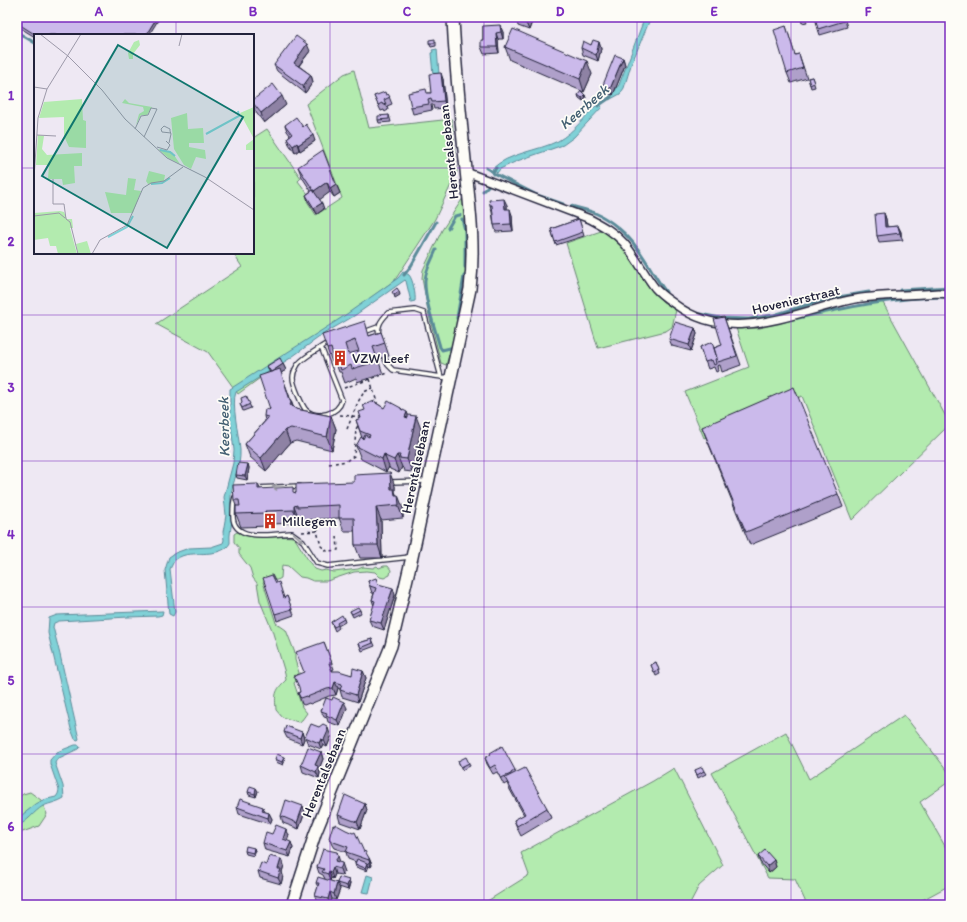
<svg xmlns="http://www.w3.org/2000/svg" width="967" height="922" font-family="Itim,sans-serif">
  <rect width="100%" height="100%" fill="#eee8f3"/>
  <filter id="ink" filterUnits="userSpaceOnUse"><feTurbulence type="fractalNoise" baseFrequency=".025" numOctaves="2"/><feDisplacementMap in="SourceGraphic" scale="8" xChannelSelector="R" yChannelSelector="G"/><feConvolveMatrix kernelMatrix="1 2 1 2 8 2 1 2 1" color-interpolation-filters="sRGB"/></filter>
  <g filter="url(#ink)">
    <path fill="#b3ebaf" stroke="#6a8675" d="M354,70L369,128L452,119L457,172L435,219L395,280L238,394L208,352L156,324L242,267L233,253H253V138L267,129L301,178L298,181L311,198L307,201L316,215L342,198L306,104L344,74Z
      M463,198C466,217 469,235 468,254C467,292 457,329 446,365L441,363L428,311L422,278L423,270L442,230Z
      M604,230L624,249L651,290L663,302L676,310L672,327L666,331L598,348L566,243Z
      M882,301L950,424L852,520L802,396L704,438L685,392L749,367L736,328H760L806,315Z
      M237,532C254,541 276,535 294,537L310,563L315,569L321,571L326,570L334,572L358,569L363,567L373,568L377,566L379,568L384,566H388L391,570L390,575L384,578L380,577L375,572L367,571L354,572L327,581H313L306,578L300,577L288,566L282,565L281,578C276,582 270,579 263,582L276,623L286,630L295,653V660L300,676L294,683L302,707L307,713L302,720L298,722L282,717L276,710C275,695 274,691 286,680L285,673L272,630L260,601L257,583L253,578L250,568L239,554V548L234,542V534Z
      M904,715L950,774V781L920,802L950,855V885L913,905H807L795,879L768,878L712,773L786,732L809,779Z
      M674,768L723,865L699,886L689,905H481L529,875L521,853L653,781Z
      M30,792L41,800L47,814L39,826L17,834V799L23,794Z"/>
    <path fill="#80d1d7" stroke="#5a8b99" d="M645,17H651L631,65L624,88L620,94L609,100L608,97L614,94L613,93L619,85Z
      M437,49L439,74L433,75L431,53L433,52L432,50Z
      M599,103L602,107L574,137L563,145L517,161L500,169L497,173L492,169C508,153 538,151 558,141C574,132 586,115 599,103Z
      M403,272C405,273 408,274 409,275C413,279 416,296 415,301L411,302L406,281L405,280L354,316L325,333L289,359L236,392C231,404 239,435 240,450C241,467 233,479 231,495C230,502 232,509 232,516C232,526 229,533 230,543C223,557 198,552 185,555C181,556 177,558 174,561L170,569L175,612L173,616L169,614L165,570L169,557L175,553L189,548L211,547L223,543L224,540L223,532L226,515L224,497L233,463L234,450L230,418V389L341,318L398,278Z
      M163,611L162,615L158,616L128,617L59,621L54,623L53,627C63,664 70,701 79,739L78,740L75,739L71,729L48,633L49,618L57,615Z
      M75,745H79L80,747L78,749L57,759L55,763L63,786L64,798C58,802 50,803 43,806C33,812 29,821 17,826V819L36,804L43,800L56,797L58,794L59,790L50,764V760L57,752Z
      M367,875L373,877L369,893L362,892Z"/>
    <g fill="none" stroke-linecap="round" stroke-linejoin="round">
      <path stroke="#5a8b99" stroke-width="3" d="M17,32L35,43
        M598,106L611,97
        M486,168L493,172
        M493,173L537,195L563,204
        M493,174V172L496,168
        M483,191L488,186
        M571,206C579,208 587,210 595,213C611,220 627,234 637,248C648,262 655,278 666,292
        M462,219L465,230V267
        M448,228L455,216L460,215
        M436,250C432,260 426,269 425,280C424,299 435,328 440,347L442,350L450,348
        M404,275L411,266L436,222
        M900,290L950,287
        M700,314L720,318L749,319L774,315L826,299L869,292
        M457,318L464,276
        M784,321C837,310 890,297 944,297"/>
      <defs>
        <path id="lane" d="M364,332L378,327
          M379,337C377,326 380,321 388,313L415,310L424,313L441,377
          M321,347L342,400C338,415 317,419 306,410C302,406 293,384 293,378C293,374 295,369 297,366C300,359 319,349 326,344L330,343
          M384,357L388,365L393,370L449,378
          M390,482L427,481
          M256,488L300,486
          M235,497C233,502 233,508 233,515C232,543 274,534 292,533L303,541L317,563L328,566L410,557"/>
        <path id="street" d="M466,172L590,219C603,226 614,232 624,243C636,257 644,274 655,288C661,295 669,300 676,305C730,345 792,313 850,300C878,294 909,296 938,293L950,294"/>
        <path id="secondary" d="M292,905L315,834L391,646L412,557L470,289C475,248 470,210 466,170C461,119 455,68 453,17"/>
      </defs>
      <use href="#lane" stroke="#22223b" stroke-width="6"/>
      <use href="#street" stroke="#22223b" stroke-width="10"/>
      <use href="#secondary" stroke="#22223b" stroke-width="14"/>
      <path stroke="#22223b" stroke-width="1.5" stroke-dasharray="3 3" stroke-linecap="butt" d="M370,379L378,406
        M344,388L388,373
        M340,415L362,417
        M347,429L358,402L364,392L373,388
        M329,464L346,461L354,456L356,429L359,424
        M317,531C319,525 322,524 329,522
        M302,532L317,531L321,546L327,551L338,550L337,536"/>
      <use href="#lane" stroke="#fdfcf7" stroke-width="3.5"/>
      <use href="#street" stroke="#fdfcf7" stroke-width="7"/>
      <use href="#secondary" stroke="#fdfcf7" stroke-width="11"/>
    </g>
    <path fill="#afa0ca" stroke="#22223b" d="M17,17L149,35H35V37L17,26Z
      M502,17H511L510,20Z
      M800,17H805L807,22L802,23Z
      M844,17L847,27L820,35L818,29Z
      M512,18L533,19L529,30L518,26L517,22L513,21Z
      M483,26L503,32V39H498L499,53L484,54L481,47L483,40Z
      M786,26L795,55L799,54L807,78L791,83L787,73Z
      M436,42V46L431,47L429,43Z
      M599,42L601,49L598,61L583,55L581,48Z
      M505,47L592,74L584,92L510,60Z
      M310,51L299,66L311,75L313,82L305,93L277,71L274,65Z
      M623,58L625,65L613,95L605,92L603,85Z
      M812,77L815,87L811,88L808,78Z
      M443,79L446,108L434,109L433,105H431L432,110L413,114L411,107L428,93H431Z
      M388,94L392,104L387,106L388,110L385,112L384,110L381,111L374,96L386,95Z
      M578,95H585L586,98L583,101L579,98Z
      M253,100L286,105L264,123L255,111L253,105Z
      M389,115L391,122L379,123L378,120Z
      M285,125L303,127L315,141L300,151L299,150L295,153L289,144L287,138L290,135L287,131Z
      M298,167L336,184L340,193L334,197L330,192L319,199L324,209L317,214L308,201L306,195L311,191L302,177Z
      M490,205H507V209L512,215L513,231L496,232L494,225L492,212Z
      M884,213L886,219L887,227L898,226L901,232V236L903,240L879,242L877,236Z
      M579,219L584,236L556,245L551,229Z
      M724,317L741,365L722,372L720,365L717,366L718,371L716,372L714,367L708,369L700,347L714,348L722,345Z
      M695,328L697,334L691,351L672,346L669,339Z
      M381,332L389,356L378,359L383,374L357,382L356,378L345,383L341,372H339L335,361L332,362L327,349Z
      M283,364L286,370L281,373L293,406L296,409L331,416L336,429L332,450L296,441L290,443L266,471L250,457L245,444L265,421L264,416L270,409V373L267,366Z
      M246,396L251,408L243,411L240,404L242,402Z
      M376,403L384,408H401L408,415L421,429L412,472L404,471L403,468L402,467L399,473L390,469L389,467L386,472L361,459L356,446L362,438L356,420L361,418L365,410Z
      M702,427L838,494L843,507L750,545L707,440Z
      M248,464L249,468L247,480L237,478L236,475Z
      M258,484L260,489L295,493L395,486V492L403,508V518L381,520L382,558H360L355,545V531H344L339,518L302,520L301,518H299V523L270,524V526L241,527L236,514V506L234,500Z
      M368,581L378,584L395,595L384,630L372,626L369,620L374,606L372,600L374,593H372Z
      M276,583L284,598L287,596L294,615L277,621L275,614Z
      M360,610L361,613L353,617L350,611Z
      M344,619L345,622L338,626L339,628L335,631L331,622Z
      M372,639L375,646L362,651L359,643Z
      M324,642L334,669L332,670V671L352,675L363,671L366,678L358,702L342,697L340,690V689L338,688L336,695L329,696L310,704L309,703L304,705L302,704L298,693L300,692Z
      M656,662L660,674L656,676L651,665Z
      M347,708L340,726L328,722L327,718L324,717L321,711Z
      M319,727L330,734L331,737L327,747L323,745L321,749L308,744L305,737Z
      M284,732H302L304,739L302,744L287,738Z
      M321,752L323,759L319,769L320,773L319,778L303,772L301,765Z
      M485,758L515,770L516,772L547,808L551,818L521,836L518,830L514,820L524,815L509,788L507,783L504,785L497,772L493,774L487,764Z
      M275,759L285,760L283,765L276,762Z
      M458,761L469,763L470,766L462,770Z
      M695,770L704,771L706,774L698,778Z
      M258,791L256,797L249,795L248,792Z
      M365,804L367,810L360,829L340,822L338,815Z
      M299,805L305,812L299,829L283,823L281,816Z
      M237,807H263L265,812L269,813L272,819L270,824L239,814Z
      M272,834L289,835L287,840L293,848L290,857L265,850L263,843Z
      M329,838L364,852L369,858L372,865L371,867L368,866L367,871L356,867L355,864L356,862L348,859L346,852L334,848L332,845Z
      M254,848L255,851L254,856L246,854L245,851Z
      M758,856L774,860L776,867L769,873L760,862Z
      M341,863L345,872L342,875L335,874L333,879L331,878L330,881L337,883L349,880L350,883L348,890L339,887L340,889L336,900L332,899L330,905H327L318,902L315,896L318,887L316,883L325,879L323,875L319,873L317,867Z
      M266,865H284L282,872L283,876L281,884L260,878L258,871Z"/>
    <path fill="#8e82a4" stroke="#22223b" d="M157,17H160L149,35H146Z
      M529,17H532L533,19L529,30L526,23Z
      M500,25L503,32V39L501,32Z
      M496,33L498,39L499,53L497,47Z
      M599,42L601,49L598,61L596,55Z
      M307,44L310,51L296,69L294,63Z
      M623,58L625,65L613,95L610,89Z
      M587,61L592,74L584,92L580,79Z
      M441,73L443,79L446,108L444,101Z
      M311,75L313,82L305,93L303,86Z
      M585,95L586,98L583,101L582,98Z
      M282,96L286,105L264,123L261,113Z
      M313,135L315,141L300,151L298,145Z
      M297,143L299,150L295,153L293,146Z
      M327,182L330,192L318,201L314,191Z
      M336,184L340,193L334,197L330,188Z
      M504,199L507,205V215L505,209Z
      M322,203L324,209L317,214L314,208Z
      M510,209L512,215L513,231L511,224Z
      M884,213L886,219L888,233L885,227Z
      M898,226L901,232V236L899,230Z
      M399,291L400,295L395,298L394,295Z
      M695,328L697,334L691,351L689,345Z
      M283,364L286,370L281,373L296,416L273,378L271,372Z
      M401,408L405,417L407,412L412,425L409,430L401,409Z
      M331,416L336,429L332,450L327,437Z
      M416,416L421,429L412,472L407,459Z
      M285,430L290,443L266,471L261,458Z
      M384,454L389,467L386,472L382,459Z
      M397,455L402,467L399,473L394,460Z
      M248,464L249,468L247,480L245,476Z
      M390,473L395,486V492L398,500V495L403,508V518L395,498L391,489Z
      M294,506L299,518V523L294,510Z
      M376,507L381,520L382,558L378,545Z
      M265,511L270,524V526L265,513Z
      M393,588L395,595L384,630L381,623Z
      M363,671L366,678L358,702L356,695Z
      M335,682L338,688L336,695L333,688Z
      M344,702L347,708L340,726L337,720Z
      M328,728L331,737L327,747L324,740Z
      M302,732L304,739L302,744L300,738Z
      M321,739L323,745L321,749L319,743Z
      M321,752L323,759L319,769L320,773L319,778L316,772L315,765Z
      M284,757L285,760L283,765L282,762Z
      M256,788L258,791L256,797L255,794Z
      M365,804L367,810L360,829L357,822Z
      M303,806L305,812L299,829L297,823Z
      M269,813L272,819L270,824L268,818Z
      M286,829L289,835L286,845L283,839Z
      M291,842L293,848L290,857L287,851Z
      M254,848L255,851L254,856L253,853Z
      M337,852L339,859L341,864L335,861Z
      M369,858L372,865L371,867L369,860Z
      M281,859L284,865L282,872L283,876L281,884L278,878V869Z
      M774,860L776,867L769,873L767,866Z
      M342,863L345,872L342,875L340,869Z
      M367,863L369,866L367,871L365,868Z
      M333,867L335,874L333,879L331,872Z
      M329,871L331,878L330,881L328,874Z
      M349,880L350,883L348,890L347,886Z
      M337,883L340,889L336,900L334,894Z
      M330,892L332,899L330,905L328,899Z"/>
    <path fill="#cbbaeb" stroke="#22223b" fill-rule="evenodd" d="M17,17H157L146,35H36L17,23Z
      M512,17H517L516,19L512,18Z
      M516,17H529L526,23L516,19Z
      M800,17H805V19L801,20Z
      M815,17H843L844,21L818,29Z
      M500,25L501,32L496,33L497,47H481V40H483V26Z
      M786,26L795,55L799,54L803,68L787,73L774,30Z
      M513,29L587,61L580,79L505,47Z
      M296,36L307,44L294,63L311,75L303,86L274,65Z
      M435,39V43H429V40Z
      M593,40L599,42L596,55L581,48L583,41L591,45Z
      M615,55L623,58L610,89L603,85Z
      M441,73L444,101L432,102L431,98L428,99L429,104L411,107L408,93L426,89L427,93H431L429,74Z
      M812,77L814,83L810,85L808,78Z
      M273,84L282,96L261,113L253,103V100Z
      M581,91L585,95L582,98L578,95Z
      M385,92L386,95L388,94L390,97L384,100L386,104L383,105L382,103L378,105L374,96Z
      M389,115V119L378,120V116Z
      M296,117L303,127L306,124L313,135L298,145L297,143L293,146L287,138L292,134L285,125Z
      M323,150L336,184L330,188L327,182L314,191L298,167Z
      M313,190L322,203L314,208L306,195Z
      M504,199L505,209H510L511,224L494,225L492,205H490L489,200Z
      M884,213L885,227L898,226L899,230L900,233L877,236L875,214Z
      M579,219L583,232L555,242L551,229Z
      M397,288L399,291L394,295L392,292Z
      M724,317L737,356L718,362L714,348L722,345L714,319Z
      M365,321L369,336L381,332L385,343L373,347L378,361L352,369L351,365L341,370L337,358L334,359L331,348L327,349L322,335ZM355,340L359,351L348,354L345,344Z
      M675,322L695,328L689,345L669,339Z
      M712,342L717,358L715,359L716,364L714,365L712,360L705,362L700,347Z
      M280,358L283,364L271,372L267,366Z
      M280,369L291,403L290,405L296,409L331,416L327,437L291,428L285,430L261,458L245,444L268,418V417L264,416L265,409L269,410L270,409L259,376Z
      M794,387L838,494L746,532L702,427Z
      M246,396L250,404L242,408L240,404L242,402L241,398Z
      M375,401L376,403L384,408L388,401L401,408V409L407,412L405,417L408,418V415L416,416L407,459L399,458L400,455H397L394,460L385,456L386,455L384,454L382,459L356,446L361,437L363,439L365,435L369,437L370,435L360,431L356,420L361,418L359,412L365,410L363,405Z
      M238,463L248,464L245,476L236,475Z
      M390,473L391,489H394L395,495H398L399,505L376,507L378,545H355L354,518H339V505L297,507V505L294,506V510L265,511V513L236,514V506H240L239,500H234L233,485L258,484V489L293,487V492L296,493V484L354,482V475Z
      M272,575L276,583L279,582L284,598L287,596L292,609L275,614L263,578Z
      M376,578L378,584L393,588L381,623L369,620L375,601L372,600L376,588L370,586L368,581Z
      M358,607L360,610L352,614L350,611Z
      M342,615L344,619L337,623L338,625L334,627L331,622Z
      M372,639L373,643L361,648L359,643Z
      M324,642L332,663H329L332,671H339L352,675L353,668L363,671L356,695L340,690L342,684L335,682L333,688L327,689L307,697V696L301,698L300,697L298,693L300,692L299,687L294,676L304,672L296,652Z
      M656,662L659,670L654,672L651,665Z
      M333,697L344,702L337,720L326,715L327,713L321,711L326,698L332,700Z
      M311,724L319,727L323,724L327,726L328,731L324,740L321,739L319,743L305,737Z
      M286,726L302,732L300,738L284,732Z
      M502,746L515,770L511,773V774L501,778L495,765L490,768L485,758L491,754L490,753Z
      M308,747L321,752L315,765L318,766L316,772L301,765Z
      M277,754L284,757L282,762L275,759Z
      M466,757L469,763L461,767L458,761Z
      M702,767L704,771L697,775L695,770Z
      M525,768L547,808L517,826L514,820L525,814L505,778Z
      M250,786L256,788L255,794L248,792Z
      M345,795L365,804L357,822L338,815Z
      M240,799L263,807L262,811L269,813L268,818L237,807Z
      M286,800L303,806L297,823L281,816Z
      M335,824L346,830L353,833L355,832L364,852L365,851L369,858V860L346,852L348,847L331,841L329,838L333,825L335,826Z
      M276,825L286,829L283,839L291,842L287,851L263,843L266,832L272,834Z
      M246,846L254,848L253,853L245,851Z
      M323,849L337,852L338,857L335,861L342,863V865L340,869L333,867L331,872L329,871L328,874L322,872L324,869L317,867Z
      M765,850L774,860L767,866L758,856Z
      M269,856L281,859L278,869H281L278,878L258,871L261,863L266,865Z
      M357,859L367,863L365,868L355,864Z
      M318,877L337,883L334,894L330,892L328,899L315,896L319,883H316Z
      M339,877L349,880L347,886L337,883Z
      M17,889L21,905H17Z"/>
    <defs><path id="oneway-shaft" d="M-6 0H5M1.5-3L5.5 0L1.5 3" fill="none" stroke-width="1.6" stroke-linecap="round" stroke-linejoin="round"/></defs>
    <g stroke="#9a9aa2">
      <use href="#oneway-shaft" transform="translate(278 487) rotate(178)"/>
      <use href="#oneway-shaft" transform="translate(298 537) rotate(41)"/>
    </g>
  </g>
  <path fill="none" stroke="#7b2cbf" stroke-width="1" stroke-opacity="0.55" d="M176,17V35M330,17V905M484,17V905M637,17V905M791,17V905M17,168H35M253,168H950M176,253V905M17,315H950M17,461H950M17,607H950M17,754H950"/>
  <defs>
    <symbol id="building-bare" viewBox="-9 -9 18 18"><path d="M-4-6H4V6H1V3H-1V6H-4ZM-2.5-4.3h1.7v1.8h-1.7ZM.8-4.3h1.7v1.8H.8ZM-2.5-1h1.7V.8h-1.7ZM.8-1h1.7V.8H.8Z" fill="#c8321e" stroke="#fdfcf7" stroke-width="2.5" paint-order="stroke"/></symbol>
  </defs>
  <g fill-rule="evenodd">
    <use href="#building-bare" x="329" y="347" width="22" height="22"/>
    <use href="#building-bare" x="259" y="510" width="22" height="22"/>
  </g>
  <g text-anchor="middle" dominant-baseline="central" stroke-width="3.5" stroke-linejoin="round" paint-order="stroke">
    <g font-size="14" fill="#22223b" stroke="#fdfcf7">
      <text transform="translate(449 152) rotate(-96)">Herentalsebaan</text>
      <text transform="translate(796 300) rotate(-13)">Hovenierstraat</text>
      <text transform="translate(416 467) rotate(-78)">Herentalsebaan</text>
      <text transform="translate(324 773) rotate(-68)">Herentalsebaan</text>
    </g>
    <g font-size="14" fill="#22223b" stroke="#fdfcf7" text-anchor="start">
      <text x="352" y="358">VZW Leef</text>
      <text x="282" y="521">Millegem</text>
    </g>
    <g font-size="15" font-style="italic" fill="#435f72" stroke="#fdfcf7">
      <text transform="translate(584 107) rotate(-41)">Keerbeek</text>
      <text transform="translate(224 427) rotate(-91)">Keerbeek</text>
    </g>
  </g>
  <g transform="translate(34 34)">
    <rect width="220" height="220" fill="#eee8f3"/>
    <path d="M105,6L106,11L99,20V25H95L94,19L100,8ZM48,65L49,86L52,87V114L35,113L30,102V83L5,84L10,68ZM91,65L95,69L118,73L113,81H107L102,91L105,80L110,77L109,73L88,69ZM220,73V116H212V111L220,105L206,79ZM153,79L154,95L169,94L170,109H155V113L171,116L172,125L162,123L157,135L150,131L140,115L137,84ZM4,101L10,102L8,115L13,121L48,119V132H40L41,149L29,151L28,145H14L15,131H2ZM124,115L138,118L146,130L134,124ZM115,137L131,141L130,147L114,150L112,147ZM94,144L102,145L100,156L107,157L99,179H77L71,158L92,161ZM26,177L30,178L33,185H38L39,194H36L43,220H24L22,212H16L14,204L0,206V179ZM53,207L57,220H44L42,210Z" fill="#b3ebaf"/>
    <path fill="none" stroke="#80d1d7" stroke-width="2" d="M172,100L205,82L204,77M126,116L136,118L141,122M117,150L128,149L136,144M74,203L93,193L99,182"/>
    <path fill="none" stroke="#9c99a9" stroke-width="1" d="M6,0L34,22L68,56L91,85L133,124L171,143L220,176M149,0H167M145,12L148,0M0,53L13,55M101,95L107,82L114,81L117,74L123,75L110,103M3,101L22,102M135,109L137,100L136,97V95L130,92L127,95L128,98L137,99M123,113L133,116L136,111L132,107M0,144L4,84L13,55L47,0M19,145V170H30L32,185L36,188L44,220M0,182L25,179L31,184M58,220L66,206L93,191L109,154L117,149L130,147L149,133"/>
    <path fill="#0f766e" fill-opacity="0.15" stroke="#0f766e" stroke-width="2" d="M84,11L209,83L133,214L8,142Z"/>
    <rect width="220" height="220" fill="none" stroke="#22223b" stroke-width="2"/>
  </g>
  <rect width="967" height="922" fill="none" stroke="#fdfcf7" stroke-width="44"/>
  <rect x="22" y="22" width="923" height="878" fill="none" stroke="#7b2cbf" stroke-width="1.5"/>
  <g font-size="13" text-anchor="middle" font-weight="bold" fill="#7b2cbf">
    <text x="99" y="16">A</text>
    <text x="253" y="16">B</text>
    <text x="407" y="16">C</text>
    <text x="560" y="16">D</text>
    <text x="714" y="16">E</text>
    <text x="868" y="16">F</text>
    <text x="11" y="100">1</text>
    <text x="11" y="246">2</text>
    <text x="11" y="392">3</text>
    <text x="11" y="539">4</text>
    <text x="11" y="685">5</text>
    <text x="11" y="831">6</text>
  </g>
</svg>
